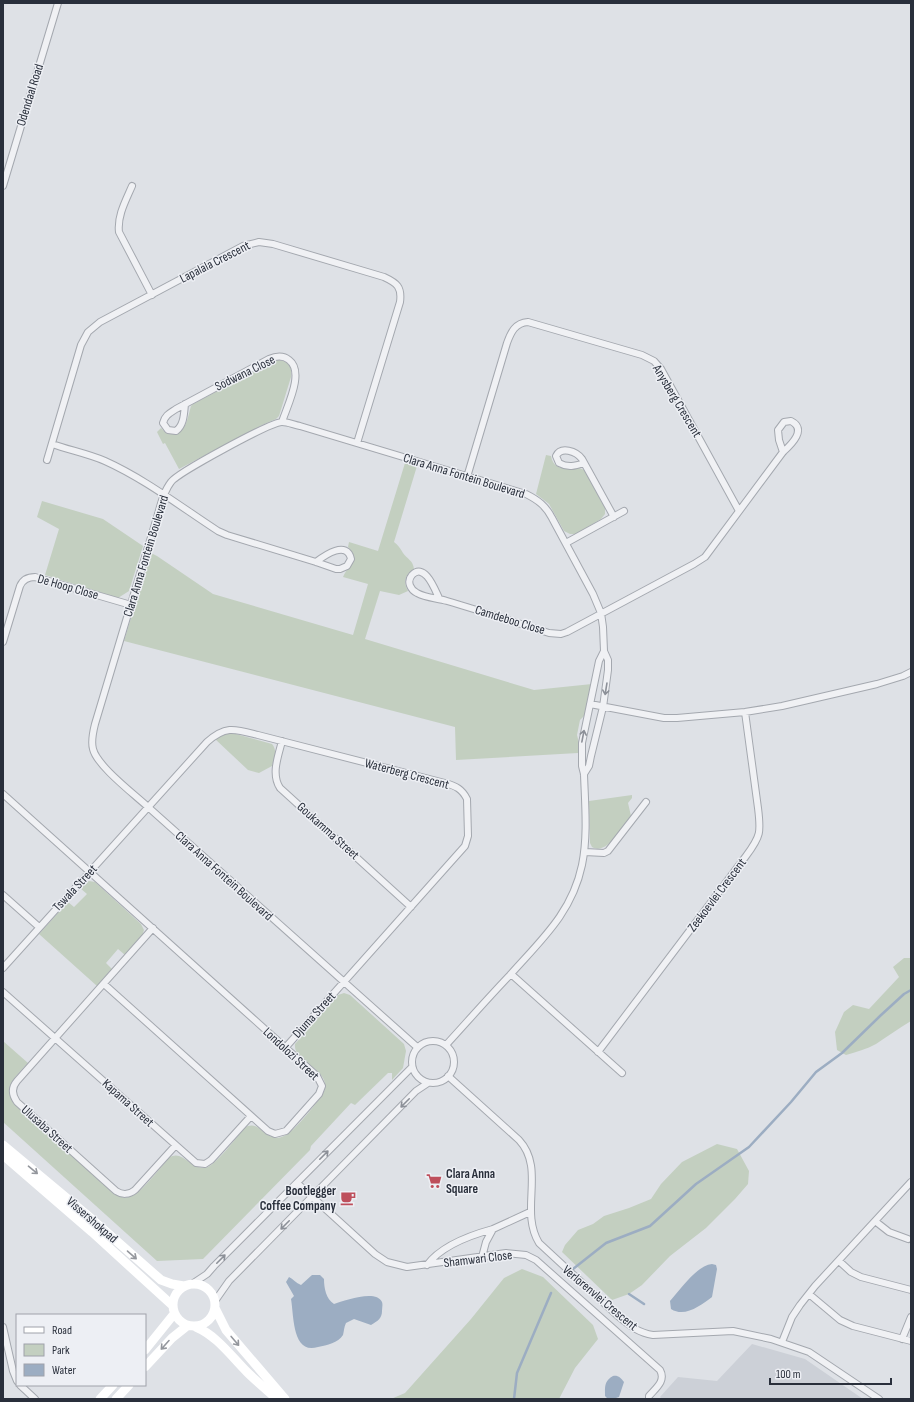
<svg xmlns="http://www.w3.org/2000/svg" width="914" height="1402" font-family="'Sofia Sans Condensed',sans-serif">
  <rect width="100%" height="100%" fill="#dee1e6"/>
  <path fill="#ccd0d7" d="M752,1344L805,1359L863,1399H662L660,1397L678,1377L717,1381Z"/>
  <path fill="#c3cfc0" d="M276,360C287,359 293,367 291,377L279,416L276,419L262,425L179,469L165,443L163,444L157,432L161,428C164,431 167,434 172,434C186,435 188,416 191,406L193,404Z
    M546,455L551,456C555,476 574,464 584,470L605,508V514L601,519L576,534H570L564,531L549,504L536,494Z
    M405,463L417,466L394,542C398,545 400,548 403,553C407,559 413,560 414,569C405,574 403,582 408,591L399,595L380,591L365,639L534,690L592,684L585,715L580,720L577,735L579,743L578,753L456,760L455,727L124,641L151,553L157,556L213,594L353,635L368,584L343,577C348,565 361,560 348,547L349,542L378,551Z
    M42,501L103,519L143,546L129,591L118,598L45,575L59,529L37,517Z
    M232,733L272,744C278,751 274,758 272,766L259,773L248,770L215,739L221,735Z
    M632,795V798L628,803L631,816C623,826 607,856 592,847L590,843L589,801Z
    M89,881L95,882L141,924L144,930L142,936L125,955L118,949L106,963L112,969L97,986L39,934L68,902L74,907L87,894L80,888L85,883Z
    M904,958H911V1021C899,1028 888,1036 876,1044C867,1049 856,1052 846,1055L837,1050L835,1032L844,1012L853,1005L869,1009L899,977L893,967Z
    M344,993L350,995L404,1044L406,1051L403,1068L392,1080V1073H388L355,1105L351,1103L311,1146L310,1150L203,1259L157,1261L3,1122V1041L28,1063C17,1075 2,1087 14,1104L114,1193C120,1198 127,1199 134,1195C143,1190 161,1167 169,1158C183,1148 192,1173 208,1167C218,1162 237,1137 244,1128C260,1117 265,1145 284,1136C294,1132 313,1107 321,1097C339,1070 292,1064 295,1044L338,995Z
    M717,1144L737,1149L749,1171L748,1184L735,1199L706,1228L670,1256L642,1285L629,1294L612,1300L562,1252L565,1245L578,1230L593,1224L604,1216L629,1208L651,1199L661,1184L682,1162Z
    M522,1269L543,1277L593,1325L598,1339L575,1368L559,1399H391L405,1393L471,1319L504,1278Z"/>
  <path fill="#9cadc2" d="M712,1264L716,1265L717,1269L712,1297C701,1305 685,1318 671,1309L670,1301C680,1290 697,1265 712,1264Z
    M312,1275H320L324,1279C324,1288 326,1299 334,1304C344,1301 376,1289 382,1302C383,1305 382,1308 382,1311C382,1318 378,1321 371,1325L354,1319L346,1323C344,1327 344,1331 343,1335C338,1343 327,1345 318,1347C292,1355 294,1316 291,1299L294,1296L286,1282L289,1277C293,1279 296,1283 301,1285Z
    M613,1376C618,1375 621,1378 624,1382L619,1397L613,1399H608L605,1396C605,1387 604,1381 613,1376Z"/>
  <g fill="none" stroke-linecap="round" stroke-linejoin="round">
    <path stroke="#9cadc2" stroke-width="2.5" d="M573,1269L606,1243L650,1226L696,1184L749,1147L791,1102L816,1072L842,1053L880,1016L904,994L911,990
      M629,1294L644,1304
      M514,1399L517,1373L551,1293"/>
    <defs>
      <path id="street" d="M3,186L58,3
        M132,186C126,200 117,216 119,232L152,295
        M185,404C184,414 184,425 176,431L168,430L163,423C165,415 170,413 176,409L269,359C276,356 283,355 289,360C305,372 287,406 282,422
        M52,444C69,450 89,454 105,461C145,479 181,507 218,531L227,535L316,562L336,569H340L347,566L351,559C347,540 325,555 316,562
        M47,460L81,345L88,332L100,322L243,246L259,242L273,244L384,277C397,283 402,287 400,302L357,443
        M584,463C575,466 568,468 559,463L556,456C561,446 576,451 582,459L614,517
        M467,477L507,343C511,332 515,323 528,322L642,355L654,361L661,369L739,511
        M566,543L624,511
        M439,598C435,590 425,562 412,575C406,582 411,590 417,593C426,598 437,598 447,601C481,611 515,622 549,633L561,634L567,632L694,564L705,557L783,452C792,444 807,429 791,421L784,422L778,430L779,440L783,452
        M3,642L20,586C23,579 28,577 35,577L131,605
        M590,704L664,718H677L745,712L782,706L877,684L903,676L911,672
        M282,741C278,757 271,774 280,788L411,907
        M3,794L317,1076L322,1086L319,1094L286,1131L275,1134L268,1131L104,984
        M585,852L604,853L608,851L646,802
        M3,895L39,927
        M153,928L17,1081C11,1088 12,1095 17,1102L116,1191C122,1195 129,1195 135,1190L175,1146
        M3,968L207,742C226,725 235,729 258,735L445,783C456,786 462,789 467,799L468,836L465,846L285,1048
        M511,974L622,1073
        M3,992L196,1163L205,1164L211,1160L251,1116
        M412 1062a21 21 0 1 1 42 0a21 21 0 1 1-42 0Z
        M446,1045C467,1022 488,998 510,975C541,940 572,913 582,865C588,836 585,804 584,774L582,766V743L599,661L604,651
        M417,1047L148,807C134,794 97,766 93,749C91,742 93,732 95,724L158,514C161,503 164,491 171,482C177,473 271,422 282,422C288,422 294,425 300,426L526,494C538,500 546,506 552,518L593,594L601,613L603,627L604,651L608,660V670L603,707L591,756L589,766L584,774
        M598,1052L746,856C761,836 761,832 758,808L745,712
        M448,1076L519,1140C546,1169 519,1210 539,1243L619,1317C630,1326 639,1333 653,1335L733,1331L771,1339L809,1352L879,1399
        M297,1183L375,1254L387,1262L407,1267L506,1253L526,1255L536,1260L660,1370C666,1381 656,1388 649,1396V1399
        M875,1221L889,1232L908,1239
        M482,1257L486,1242L493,1229L530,1212
        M839,1261L851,1272L861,1277L911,1290
        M427,1265C441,1246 471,1235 493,1229
        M192,1284L207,1274L214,1266L412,1067
        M809,1294L840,1320L853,1326L911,1341
        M215,1301L229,1281L416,1091L428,1083
        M3,1327L13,1371L17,1381
        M902,1339L911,1317
        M782,1342L792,1317L800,1305L815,1286L911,1182
        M20,1385L35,1399"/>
    </defs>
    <use href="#street" stroke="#a4a8af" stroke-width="8"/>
    <use href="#street" stroke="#f0f1f4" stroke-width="6"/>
    <path stroke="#fff" stroke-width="9" d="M3,1145L87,1215L161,1280L172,1284L184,1286
      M3,1155L92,1232L172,1305
      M173 1305a21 21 0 1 1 42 0a21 21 0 1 1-42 0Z
      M215,1308L226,1330L285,1399
      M196,1327C217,1336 231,1356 247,1372C256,1381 267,1390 277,1399
      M145,1350L174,1314
      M145,1367L172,1338L187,1326
      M100,1399L113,1385
      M116,1399L129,1385"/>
  </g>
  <defs><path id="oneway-shaft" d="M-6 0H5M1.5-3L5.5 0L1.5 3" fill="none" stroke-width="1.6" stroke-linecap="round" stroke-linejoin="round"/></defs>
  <g stroke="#8c9098">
    <use href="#oneway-shaft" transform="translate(606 689) rotate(99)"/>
    <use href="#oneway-shaft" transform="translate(583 736) rotate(-79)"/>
    <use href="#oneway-shaft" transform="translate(405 1103) rotate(135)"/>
    <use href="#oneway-shaft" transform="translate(324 1155) rotate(-45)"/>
    <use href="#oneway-shaft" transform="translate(285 1225) rotate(135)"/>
    <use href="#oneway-shaft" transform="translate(221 1259) rotate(-45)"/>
  </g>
  <g stroke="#94979d">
    <use href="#oneway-shaft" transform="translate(33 1170) rotate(40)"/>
    <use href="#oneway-shaft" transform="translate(132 1255) rotate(41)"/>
    <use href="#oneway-shaft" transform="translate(235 1341) rotate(50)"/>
    <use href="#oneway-shaft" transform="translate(165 1345) rotate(132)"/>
  </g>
  <defs>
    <symbol id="supermarket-bare" viewBox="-9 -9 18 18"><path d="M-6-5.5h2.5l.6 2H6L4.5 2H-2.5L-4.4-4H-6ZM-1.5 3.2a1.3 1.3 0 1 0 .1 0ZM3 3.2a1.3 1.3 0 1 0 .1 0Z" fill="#be4f5c" stroke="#edeff4" stroke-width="2.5" paint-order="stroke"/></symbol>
    <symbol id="cafe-bare" viewBox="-9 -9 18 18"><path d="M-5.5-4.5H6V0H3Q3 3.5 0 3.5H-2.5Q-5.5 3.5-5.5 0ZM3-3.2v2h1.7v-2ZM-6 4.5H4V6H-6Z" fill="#be4f5c" stroke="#edeff4" stroke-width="2.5" paint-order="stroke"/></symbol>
  </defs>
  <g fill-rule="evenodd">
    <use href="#supermarket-bare" x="423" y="1170" width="22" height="22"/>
    <use href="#cafe-bare" x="337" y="1187" width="22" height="22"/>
  </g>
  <g text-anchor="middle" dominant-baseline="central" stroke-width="3" stroke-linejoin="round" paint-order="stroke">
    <g font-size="13" fill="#292f3b" stroke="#edeff4">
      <text transform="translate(30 95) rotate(-73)">Odendaal Road</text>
      <text transform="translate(215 262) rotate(-27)">Lapalala Crescent</text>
      <text transform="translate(245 373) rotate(-26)">Sodwana Close</text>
      <text transform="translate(677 401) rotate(59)">Anysberg Crescent</text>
      <text transform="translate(464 476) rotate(17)">Clara Anna Fontein Boulevard</text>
      <text transform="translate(146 556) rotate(-73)">Clara Anna Fontein Boulevard</text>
      <text transform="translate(68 587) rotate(16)">De Hoop Close</text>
      <text transform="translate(510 620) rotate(17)">Camdeboo Close</text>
      <text transform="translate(407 774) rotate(15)">Waterberg Crescent</text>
      <text transform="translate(328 831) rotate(42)">Goukamma Street</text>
      <text transform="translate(224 876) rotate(42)">Clara Anna Fontein Boulevard</text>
      <text transform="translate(75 888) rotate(-47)">Tswala Street</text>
      <text transform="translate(717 895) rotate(-53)">Zeekoevlei Crescent</text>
      <text transform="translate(314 1015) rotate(-48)">Djuma Street</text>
      <text transform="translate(291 1054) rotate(43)">Londolozi Street</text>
      <text transform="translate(128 1103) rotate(42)">Kapama Street</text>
      <text transform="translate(47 1129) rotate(42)">Ulusaba Street</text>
      <text transform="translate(92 1220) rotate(41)">Vissershokpad</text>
      <text transform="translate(478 1259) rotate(-7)">Shamwari Close</text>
      <text transform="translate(600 1298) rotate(40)">Verlorenvlei Crescent</text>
    </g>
    <g font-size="13" font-weight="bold" fill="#292f3b" stroke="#edeff4" text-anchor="start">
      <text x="446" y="1174">Clara Anna<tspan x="446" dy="15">Square</tspan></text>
      <text x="336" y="1191" text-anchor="end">Bootlegger<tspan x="336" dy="15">Coffee Company</tspan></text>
    </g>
  </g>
  <rect width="914" height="1402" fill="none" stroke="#292f3b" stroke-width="8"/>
  <rect x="16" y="1314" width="130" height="72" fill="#edeff4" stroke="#9fa2aa"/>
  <rect x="24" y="1327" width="20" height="6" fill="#ffffff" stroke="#9fa2aa"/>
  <text x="52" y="1334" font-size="12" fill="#292f3b">Road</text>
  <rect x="24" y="1344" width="20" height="12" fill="#c3cfc0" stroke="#9fa2aa"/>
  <text x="52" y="1354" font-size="12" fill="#292f3b">Park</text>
  <rect x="24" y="1364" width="20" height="12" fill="#9cadc2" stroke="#9fa2aa"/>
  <text x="52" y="1374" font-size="12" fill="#292f3b">Water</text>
  <path d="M770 1378v6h121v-6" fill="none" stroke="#292f3b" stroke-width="2"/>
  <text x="776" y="1378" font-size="12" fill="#292f3b" stroke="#edeff4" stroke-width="3" paint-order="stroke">100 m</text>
</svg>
